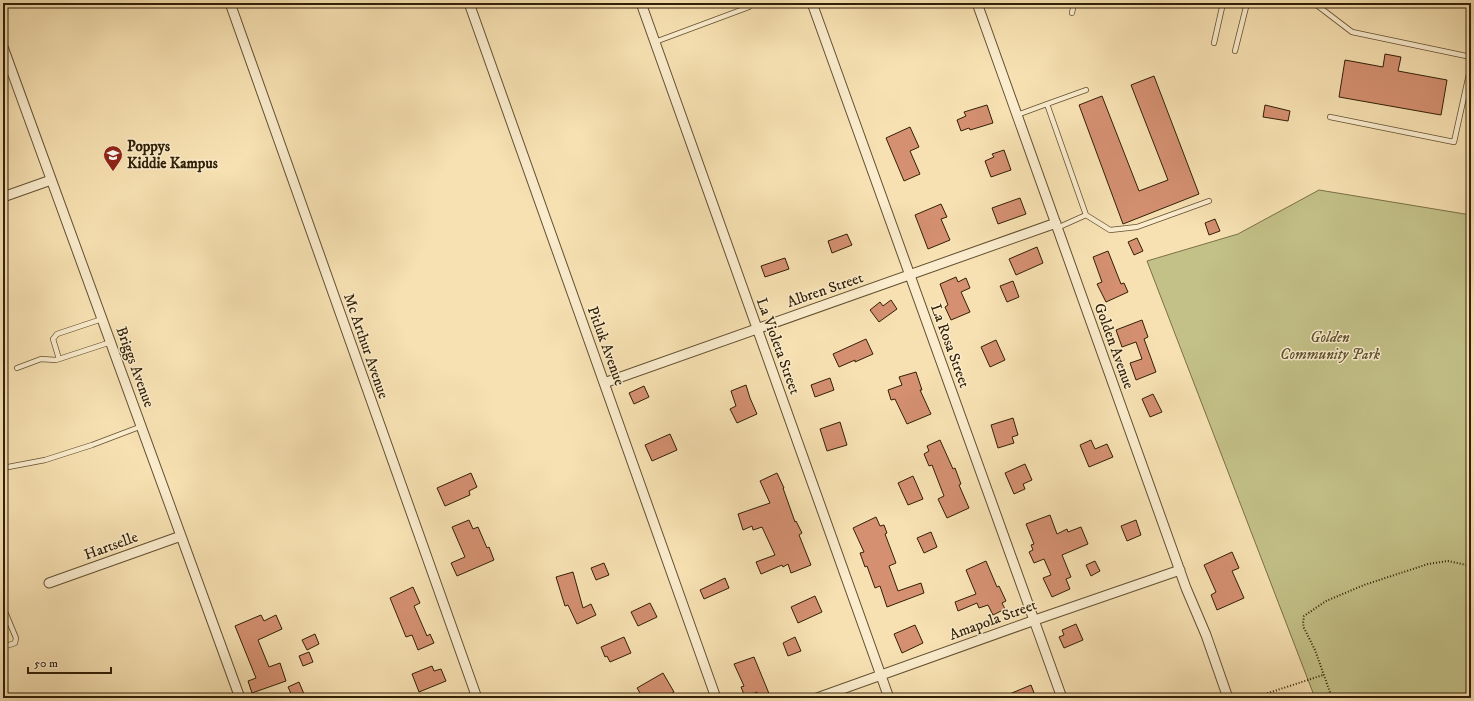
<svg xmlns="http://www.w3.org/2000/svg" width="1474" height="701" font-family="'IM FELL DW Pica',serif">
  <rect width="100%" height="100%" fill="#f7e1b2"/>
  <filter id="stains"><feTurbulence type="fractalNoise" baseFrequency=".005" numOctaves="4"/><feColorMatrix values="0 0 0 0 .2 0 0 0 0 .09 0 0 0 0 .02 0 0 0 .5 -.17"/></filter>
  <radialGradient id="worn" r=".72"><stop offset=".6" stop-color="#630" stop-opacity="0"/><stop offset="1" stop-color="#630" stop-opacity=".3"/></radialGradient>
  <path fill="#c3c188" stroke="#7a7047" d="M1319,190L1471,215V698H1315L1147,261L1238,234Z"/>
  <path fill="#d49071" stroke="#322006" d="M1385,54L1401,57L1398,71L1447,80L1441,115L1339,97L1345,60L1383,67Z
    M1154,76L1199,194L1123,224L1079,105L1102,96L1139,191L1168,180L1131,85Z
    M987,105L993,123L970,130L969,128L961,131L957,120L966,116L964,112Z
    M1265,105L1290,111L1288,121L1263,117Z
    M910,127L919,147L910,151L920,174L904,181L886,138Z
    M1004,150L1011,170L991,177L985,161L994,157L992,154Z
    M1020,198L1026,214L998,224L992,208Z
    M941,204L947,217L941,219L950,240L928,249L915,215Z
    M1215,219L1220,231L1209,235L1205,223Z
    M847,234L852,245L832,253L828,241Z
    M1137,238L1143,251L1134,255L1128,242Z
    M1037,247L1043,263L1016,275L1009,259Z
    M1108,251L1121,284L1124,283L1128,292L1106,302L1097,284L1102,282L1093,257Z
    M785,258L789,269L765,277L761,266Z
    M956,277L958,282L966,278L970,288L961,292L970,312L951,320L945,307L948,305L940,284Z
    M1013,281L1019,297L1007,302L1000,286Z
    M891,300L897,309L879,322L870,310L880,302L883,306Z
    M1142,320L1148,337L1144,339L1156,372L1136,380L1130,363L1142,359L1136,342L1122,347L1116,330Z
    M866,339L873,354L855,362V360L839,367L833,354Z
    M996,340L1005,360L990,367L981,347Z
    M916,372L922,390H920L931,414L907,424L895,399L891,400L888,390L902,385L899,377Z
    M830,378L834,390L815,397L811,385Z
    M746,385L750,398L757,414L737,423L730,409L736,406L731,391Z
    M644,386L649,397L634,404L629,393Z
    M1153,394L1162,412L1150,417L1142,399Z
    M1013,418L1018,435L1012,437L1014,443L998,448L991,425Z
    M840,422L847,445L827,451L820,429Z
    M670,434L677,450L652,461L645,445Z
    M940,440L953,469L955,468L961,484L959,485L969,508L947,518L938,499L944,496L932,465L929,466L924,454L929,451L927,446Z
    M1091,440L1095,449L1107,444L1113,457L1089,467L1080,445Z
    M1025,464L1032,480L1023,484L1025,489L1014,494L1005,473Z
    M471,473L477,487L469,491L470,495L445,506L437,488Z
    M777,473L784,488H783L795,522L796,521L802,533L799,535L811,565L791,573L788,564L783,567L782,565L761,574L756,562L775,555L762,527L753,530L752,526L743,530L738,514L770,503L760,481Z
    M913,476L923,499L908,505L898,483Z
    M1050,515L1057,534L1067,529L1068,532L1081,527L1088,544L1062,555L1071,577L1066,579L1070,589L1052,597L1043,578L1051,575L1044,559L1034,563L1029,552L1033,550L1031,545L1034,544L1026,524Z
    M876,517L880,526L884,525L887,533L885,534L896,563L889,566L898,591L921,583L924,593L887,607L880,586L875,588L867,566L865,567L860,553L864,552L853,528Z
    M469,520L473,529L478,527L487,548L489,547L494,560L457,576L451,563L465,557L452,527Z
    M1136,520L1141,535L1127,541L1121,526Z
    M931,532L937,547L924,553L917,538Z
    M1232,552L1239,568L1232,571L1244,598L1217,610L1211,595L1216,592L1204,565Z
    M986,561L997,587L999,586L1006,601L1002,603L1005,609L993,615L988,605L979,608L977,603L958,611L955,602L976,594L966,570Z
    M1095,561L1100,571L1091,576L1086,565Z
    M604,563L609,575L596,580L591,568Z
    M573,572L583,608L591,604L596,615L577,624L568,605L565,606L556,577Z
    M725,578L729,588L704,599L700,590Z
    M413,587L420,603L414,606L427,636L430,634L434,643L418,650L412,635L406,637L390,598Z
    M815,596L822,612L798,623L791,607Z
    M650,603L657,617L638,626L631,612Z
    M261,615L264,621L276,615L282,629L258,640L269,667L280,663L286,681L252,693L248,681L256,678L235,626Z
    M1076,624L1083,640L1064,648L1059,637L1064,635L1062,630Z
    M915,625L923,643L902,653L894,634Z
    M315,634L319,644L307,650L302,640Z
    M624,637L631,653L610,662L607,656L605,657L601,647Z
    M795,637L801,651L788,656L783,643Z
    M309,652L313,662L303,666L299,656Z
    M754,657L770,696L764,698H759L757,692L745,697L741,687L744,686L734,664Z
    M432,666L434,671L441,669L446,681L419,692L412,674Z
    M663,673L674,692L663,698H643L637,688Z
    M299,682L304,694L293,698L288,687Z
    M1031,685L1036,698H1000Z"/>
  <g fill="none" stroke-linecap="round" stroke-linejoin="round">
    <defs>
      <path id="lane" d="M1314,3L1352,32L1471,57
        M1072,13L1074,3
        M655,42L749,7L751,3
        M1214,43L1223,3
        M1235,51L1247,3
        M1047,104L1086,90
        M1017,115L1047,104L1086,215L1057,228
        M1330,117L1454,142L1471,65
        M1086,215L1110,230L1137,227L1209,201
        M59,359L53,339L57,334L102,319
        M17,368L41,359L56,360L111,342
        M3,468L45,460L92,445L142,426
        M3,607L16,638L15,643L3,647"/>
      <path id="street" d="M230,3L477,698
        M469,3L716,698
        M641,3L889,698
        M812,3L1062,698
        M977,3L1186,588L1206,635L1228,698
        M3,47L240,698
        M3,197L51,180
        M604,383L1056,223
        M49,583L181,536
        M817,698L1035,620L1180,570"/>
    </defs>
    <use href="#lane" stroke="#635031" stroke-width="6"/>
    <use href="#street" stroke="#635031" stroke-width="11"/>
    <path stroke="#322006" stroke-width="2" stroke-dasharray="1 2" stroke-linecap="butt" d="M1253,698L1323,675
      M1332,698L1315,650L1304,628L1303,623L1304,616L1326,601L1364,585L1428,564L1448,561L1471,566"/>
    <use href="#lane" stroke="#faeccd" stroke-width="4.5"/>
    <use href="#street" stroke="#faeccd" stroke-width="9"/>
  </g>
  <defs>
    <symbol id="school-pin" viewBox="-11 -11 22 30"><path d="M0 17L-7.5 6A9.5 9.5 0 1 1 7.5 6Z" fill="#8f2418" stroke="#faeccd"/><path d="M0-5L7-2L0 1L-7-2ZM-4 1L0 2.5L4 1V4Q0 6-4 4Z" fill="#fff"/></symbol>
  </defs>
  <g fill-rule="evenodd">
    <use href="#school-pin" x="102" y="144" width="22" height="30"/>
  </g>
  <g text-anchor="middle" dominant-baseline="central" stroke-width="3" stroke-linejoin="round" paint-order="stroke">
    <g font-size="15" font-weight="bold" fill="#322006" stroke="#faeccd" text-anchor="start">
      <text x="127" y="146">Poppys<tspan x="127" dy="17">Kiddie Kampus</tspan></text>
    </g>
    <g font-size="15" fill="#322006" stroke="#faeccd">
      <text transform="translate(825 290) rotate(-19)">Albren Street</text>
      <text transform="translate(366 346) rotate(71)">Mc Arthur Avenue</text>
      <text transform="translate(606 346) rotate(70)">Pitluk Avenue</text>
      <text transform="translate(778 346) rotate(70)">La Violeta Street</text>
      <text transform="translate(950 346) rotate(70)">La Rosa Street</text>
      <text transform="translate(1114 346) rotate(70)">Golden Avenue</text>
      <text transform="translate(135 367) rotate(70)">Briggs Avenue</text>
      <text transform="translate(111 546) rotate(-20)">Hartselle</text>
      <text transform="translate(993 620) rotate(-20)">Amapola Street</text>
    </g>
    <g font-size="15" font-style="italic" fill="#5e502d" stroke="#faeccd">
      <text x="1330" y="337">Golden<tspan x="1330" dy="17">Community Park</tspan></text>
    </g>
  </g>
  <rect width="1474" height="701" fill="none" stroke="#f7e1b2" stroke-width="16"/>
  <rect x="4" y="4" width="1466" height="693" fill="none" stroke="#322006" stroke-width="2"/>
  <rect x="8" y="8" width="1458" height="685" fill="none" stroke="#322006"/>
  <path d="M28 667v6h83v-6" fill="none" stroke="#322006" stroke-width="2"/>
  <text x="34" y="667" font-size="12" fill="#322006" stroke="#faeccd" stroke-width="3" paint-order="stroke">50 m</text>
  <rect width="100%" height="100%" filter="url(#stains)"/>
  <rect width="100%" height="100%" fill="url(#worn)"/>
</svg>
